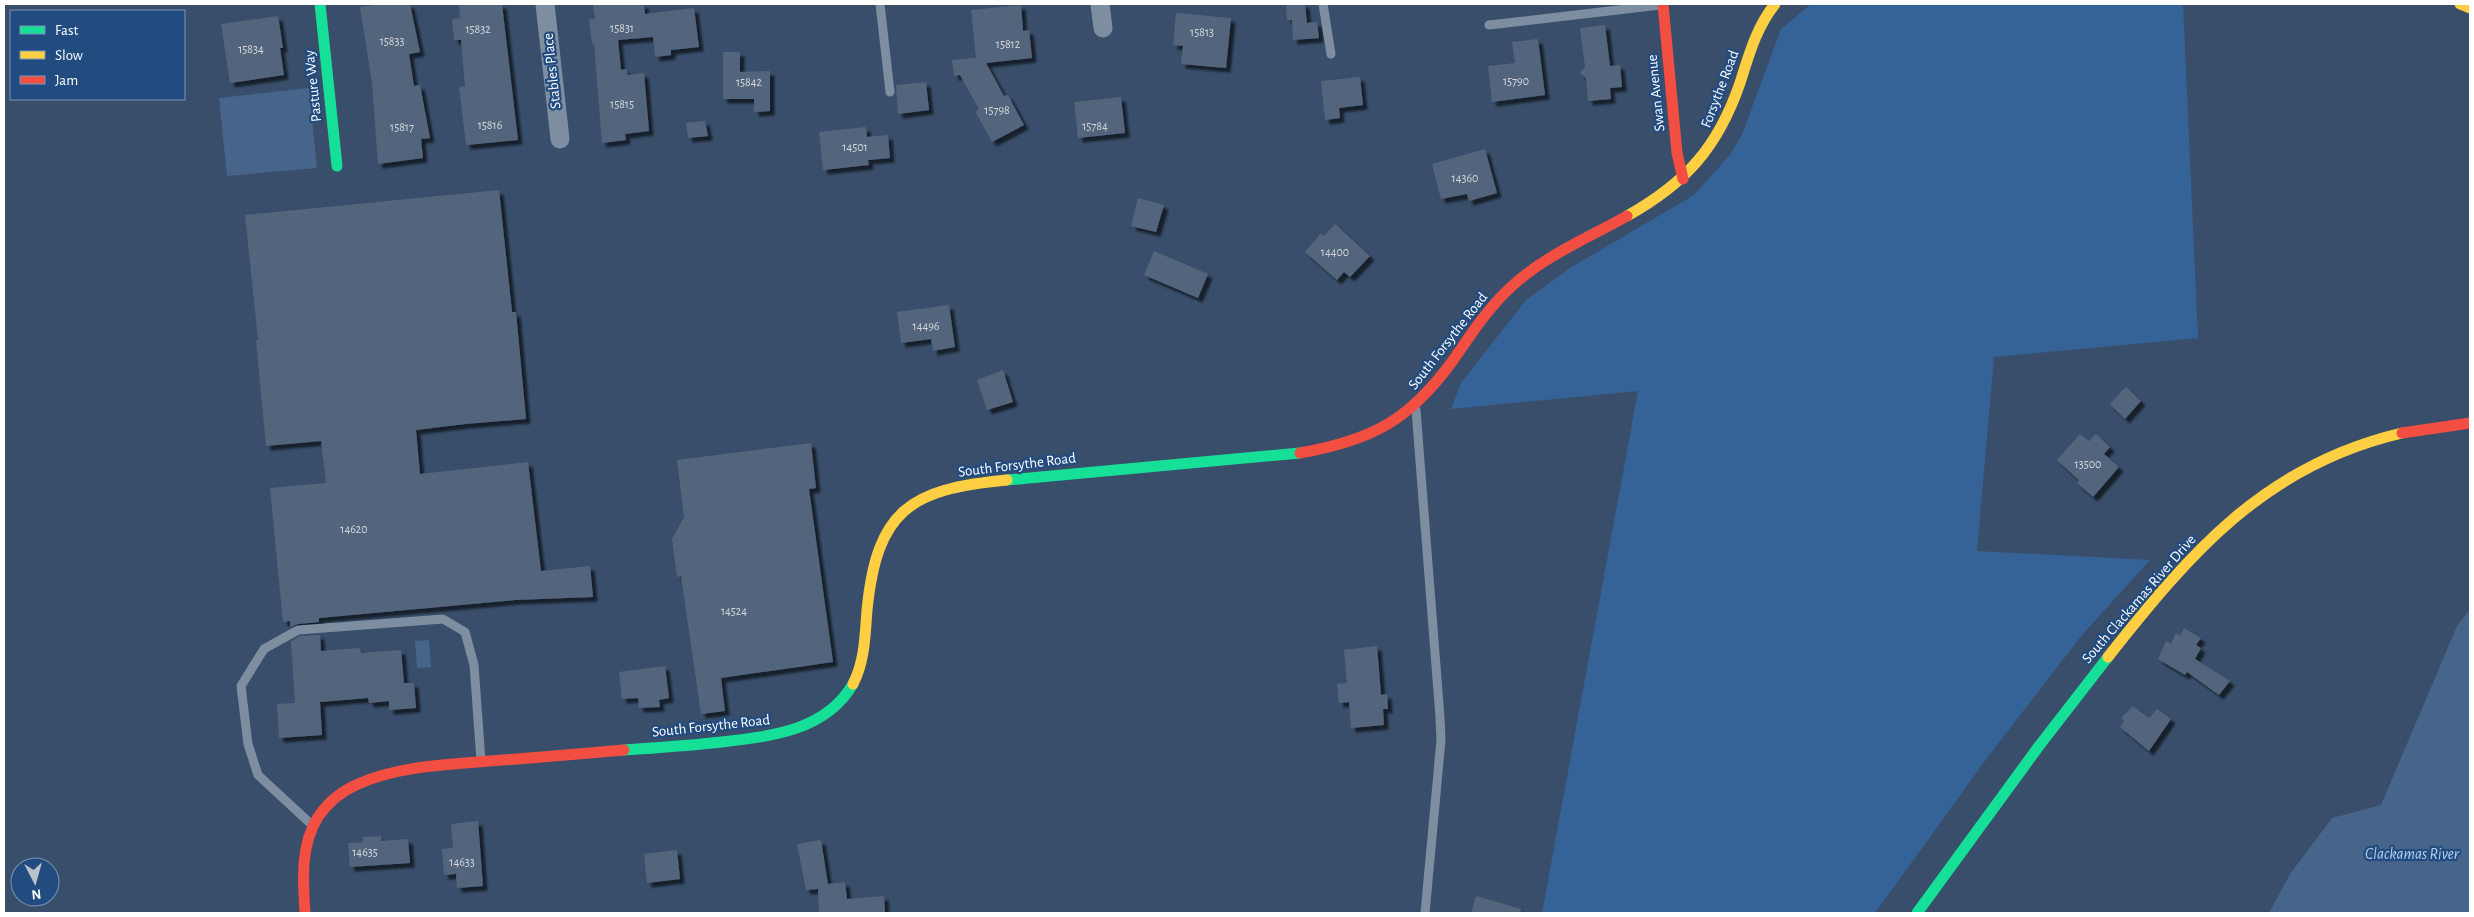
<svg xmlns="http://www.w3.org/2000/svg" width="2474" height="917" font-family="'Alegreya Sans',sans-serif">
  <defs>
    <filter id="shadow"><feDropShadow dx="4.5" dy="4.5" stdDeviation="1" flood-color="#0009"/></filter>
  </defs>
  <rect width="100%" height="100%" fill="#384e6a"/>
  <path fill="#366397" d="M1811,4H2183L2198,338L1994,357L1977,551L2150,560L2082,635L1990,754L1875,913H1542L1638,391L1451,409L1461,383L1526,300L1570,268L1694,195L1721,165L1732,152L1743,132L1781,29Z"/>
  <path fill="#47658a" d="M309,88L317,168L227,176L219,98Z
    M2470,609V913H2269L2290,874L2332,818L2381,805L2457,626Z
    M429,640L431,667L417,668L415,641Z"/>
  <path fill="#53657c" filter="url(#shadow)" d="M381,4H410L420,52L409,54L414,86L420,85L430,138L421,139L423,158L378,164L372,83L360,7Z
    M459,4H502L518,140L466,145L459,87L465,86L461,40H454L452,19L460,18Z
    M593,4H644L645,14L694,8L699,47L671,50V55L655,57L653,37L618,40L621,70L627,69V75L644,73L649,131L625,134L626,140L602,143L594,43L592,44L589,19H595Z
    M1286,4H1305L1307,23L1317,22L1319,38L1293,40L1292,20H1287Z
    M1021,5L1023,31L1029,30L1032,58L986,63L1004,96L1008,95L1024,125L992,142L975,111L979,109L960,75L954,76L952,60L976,58L971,10Z
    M1176,13L1231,18L1226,68L1181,64L1183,46L1173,45Z
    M278,16L283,48H280L284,75L230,83L221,24Z
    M1605,25L1610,66L1620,65L1622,87L1610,88L1611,99L1588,101L1586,78L1580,73L1585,67L1580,28Z
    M1538,39L1545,95L1492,102L1488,66L1515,63L1512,42Z
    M723,52H740V72L770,71V111L754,112V99H723Z
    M1360,77L1363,105L1339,108L1340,118L1325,120L1321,81Z
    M926,82L929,110L898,114L896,85Z
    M1121,97L1125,133L1078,138L1074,102Z
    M705,121L708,136L688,138L686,123Z
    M866,127L867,137L888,135L890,158L868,160L869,165L823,170L819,132Z
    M1485,149L1497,193L1469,201L1467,194L1441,199L1432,164Z
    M499,190L512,312H516L526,419L465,424L416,430L420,474L528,462L541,571L590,566L593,597L515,600L319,618V622L298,624L290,627V621L283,622L270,488L326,483L321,441L266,446L256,340H258L245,215Z
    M1138,198L1164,205L1156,232L1131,226Z
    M1335,224L1370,256L1350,277L1344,272L1337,280L1305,252L1321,233L1324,236Z
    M1154,251L1208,274L1198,298L1144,275Z
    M949,305L955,347L933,351L931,339L901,343L897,312Z
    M1003,370L1013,402L987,410L977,380Z
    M2126,387L2141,401L2125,419L2110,404Z
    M2080,434L2089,441L2096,434L2110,447L2104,454L2119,467L2093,497L2077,483L2079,480L2057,460Z
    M811,443L816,488L809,489L833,662L721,678L725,711L701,714L681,576L677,577L672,539L684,517L677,460Z
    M2184,628L2201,638L2196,645L2201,648L2195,659L2230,681L2219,695L2187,672L2185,675L2158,659L2166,641L2171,644L2176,633L2180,636Z
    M320,635L321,651L360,648L361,653L401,650L404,683H414L416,708L389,710V701L369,703L368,698L320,702L322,735L279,738L277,704L295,703L291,641L300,636Z
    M1377,646L1381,695L1387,694L1388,709H1383L1384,725L1351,728L1349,702L1339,703L1337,684L1347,683L1344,650Z
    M665,666L669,698L659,700L660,707L639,708L638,698L622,699L619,672Z
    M2133,706L2149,718L2157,709L2171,719L2149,751L2120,727L2124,721L2121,718Z
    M478,821L483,886L457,888L456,874L444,875L442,849L453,848L451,824Z
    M381,836V841L408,839L410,863L350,867L348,843L363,842V837Z
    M821,840L828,884L845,882L847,899L884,896L885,913H819L818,889L806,890L797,844Z
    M677,850L680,879L647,883L644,854Z
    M1476,896L1521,909L1520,913H1471Z"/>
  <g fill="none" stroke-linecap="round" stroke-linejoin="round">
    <path stroke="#7d8ea1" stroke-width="9" d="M880,4L890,92
      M1323,4L1331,54
      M1489,25L1660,5
      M1416,410L1440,717L1441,740L1425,913
      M312,825L258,775L248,744L241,686L264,649L298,630L443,619L465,632L474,665L481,761"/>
    <path stroke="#7d8ea1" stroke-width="19" d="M545,4L560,139
      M1100,4L1103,28"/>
    <path stroke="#16e098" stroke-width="11" d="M320,4L337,166
      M1007,480L1300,453
      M624,750C654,748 683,746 712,743C763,737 824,734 853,684
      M1917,913L2039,746L2108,657"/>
    <path stroke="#ffcf43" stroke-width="11" d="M2460,4L2470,8
      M1627,216C1686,183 1718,147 1740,83C1749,55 1756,28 1775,4
      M2108,657C2191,552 2265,465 2402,433
      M853,684C865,661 865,635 867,610C877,510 910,489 1007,480"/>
    <path stroke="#f24e42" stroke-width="11" d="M1663,4L1677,153L1683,179
      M2402,433L2470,423
      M1300,453C1373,440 1410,420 1454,359C1471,334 1488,308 1511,287C1544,256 1588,238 1627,216
      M305,913C303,881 300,846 318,817C328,802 342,791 358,784C398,766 446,765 489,761C534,758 579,754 624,750"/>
  </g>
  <g text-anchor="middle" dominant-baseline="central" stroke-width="4.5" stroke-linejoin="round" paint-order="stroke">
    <g font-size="12" fill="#d4d8de">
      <text x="622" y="28">15831</text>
      <text x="478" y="29">15832</text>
      <text x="1202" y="32">15813</text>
      <text x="392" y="41">15833</text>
      <text x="1008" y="44">15812</text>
      <text x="251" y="49">15834</text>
      <text x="1516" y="81">15790</text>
      <text x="749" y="82">15842</text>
      <text x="622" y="104">15815</text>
      <text x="997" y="110">15798</text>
      <text x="490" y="125">15816</text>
      <text x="1095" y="126">15784</text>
      <text x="402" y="127">15817</text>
      <text x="855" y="147">14501</text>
      <text x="1465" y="178">14360</text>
      <text x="1335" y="252">14400</text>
      <text x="926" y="326">14496</text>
      <text x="2088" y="464">13500</text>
      <text x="354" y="529">14620</text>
      <text x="734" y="611">14524</text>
      <text x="365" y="852">14635</text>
      <text x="462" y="862">14633</text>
    </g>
    <g font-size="15" fill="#fff" stroke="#224c80">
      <text transform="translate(552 71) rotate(-96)">Stables Place</text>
      <text transform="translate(313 86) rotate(-96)">Pasture Way</text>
      <text transform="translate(1720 89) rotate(-69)">Forsythe Road</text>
      <text transform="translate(1656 93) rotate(-96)">Swan Avenue</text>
      <text transform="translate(1448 341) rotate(-52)">South Forsythe Road</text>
      <text transform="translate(1017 465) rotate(-7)">South Forsythe Road</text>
      <text transform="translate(2139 599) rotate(-49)">South Clackamas River Drive</text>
      <text transform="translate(711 726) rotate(-6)">South Forsythe Road</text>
    </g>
    <g font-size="16" font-style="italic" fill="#b3cfef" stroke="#224c80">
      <text x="2412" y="854">Clackamas River</text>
    </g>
  </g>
  <rect width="2474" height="917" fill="none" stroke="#ffffff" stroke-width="10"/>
  <rect x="10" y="10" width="175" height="90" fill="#224c80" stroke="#7a94b3"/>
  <rect x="20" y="26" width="25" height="8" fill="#16e098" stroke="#7a94b3"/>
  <text x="55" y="35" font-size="15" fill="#ffffff">Fast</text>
  <rect x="20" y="51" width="25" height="8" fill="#ffcf43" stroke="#7a94b3"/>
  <text x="55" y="60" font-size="15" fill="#ffffff">Slow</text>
  <rect x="20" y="76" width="25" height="8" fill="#f24e42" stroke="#7a94b3"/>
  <text x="55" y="85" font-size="15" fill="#ffffff">Jam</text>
  <g transform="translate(35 882) rotate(174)"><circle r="24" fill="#224c80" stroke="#7a94b3"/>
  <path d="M0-4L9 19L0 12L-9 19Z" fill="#b9c1cb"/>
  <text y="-8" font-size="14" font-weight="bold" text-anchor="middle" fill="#ffffff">N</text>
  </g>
</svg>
